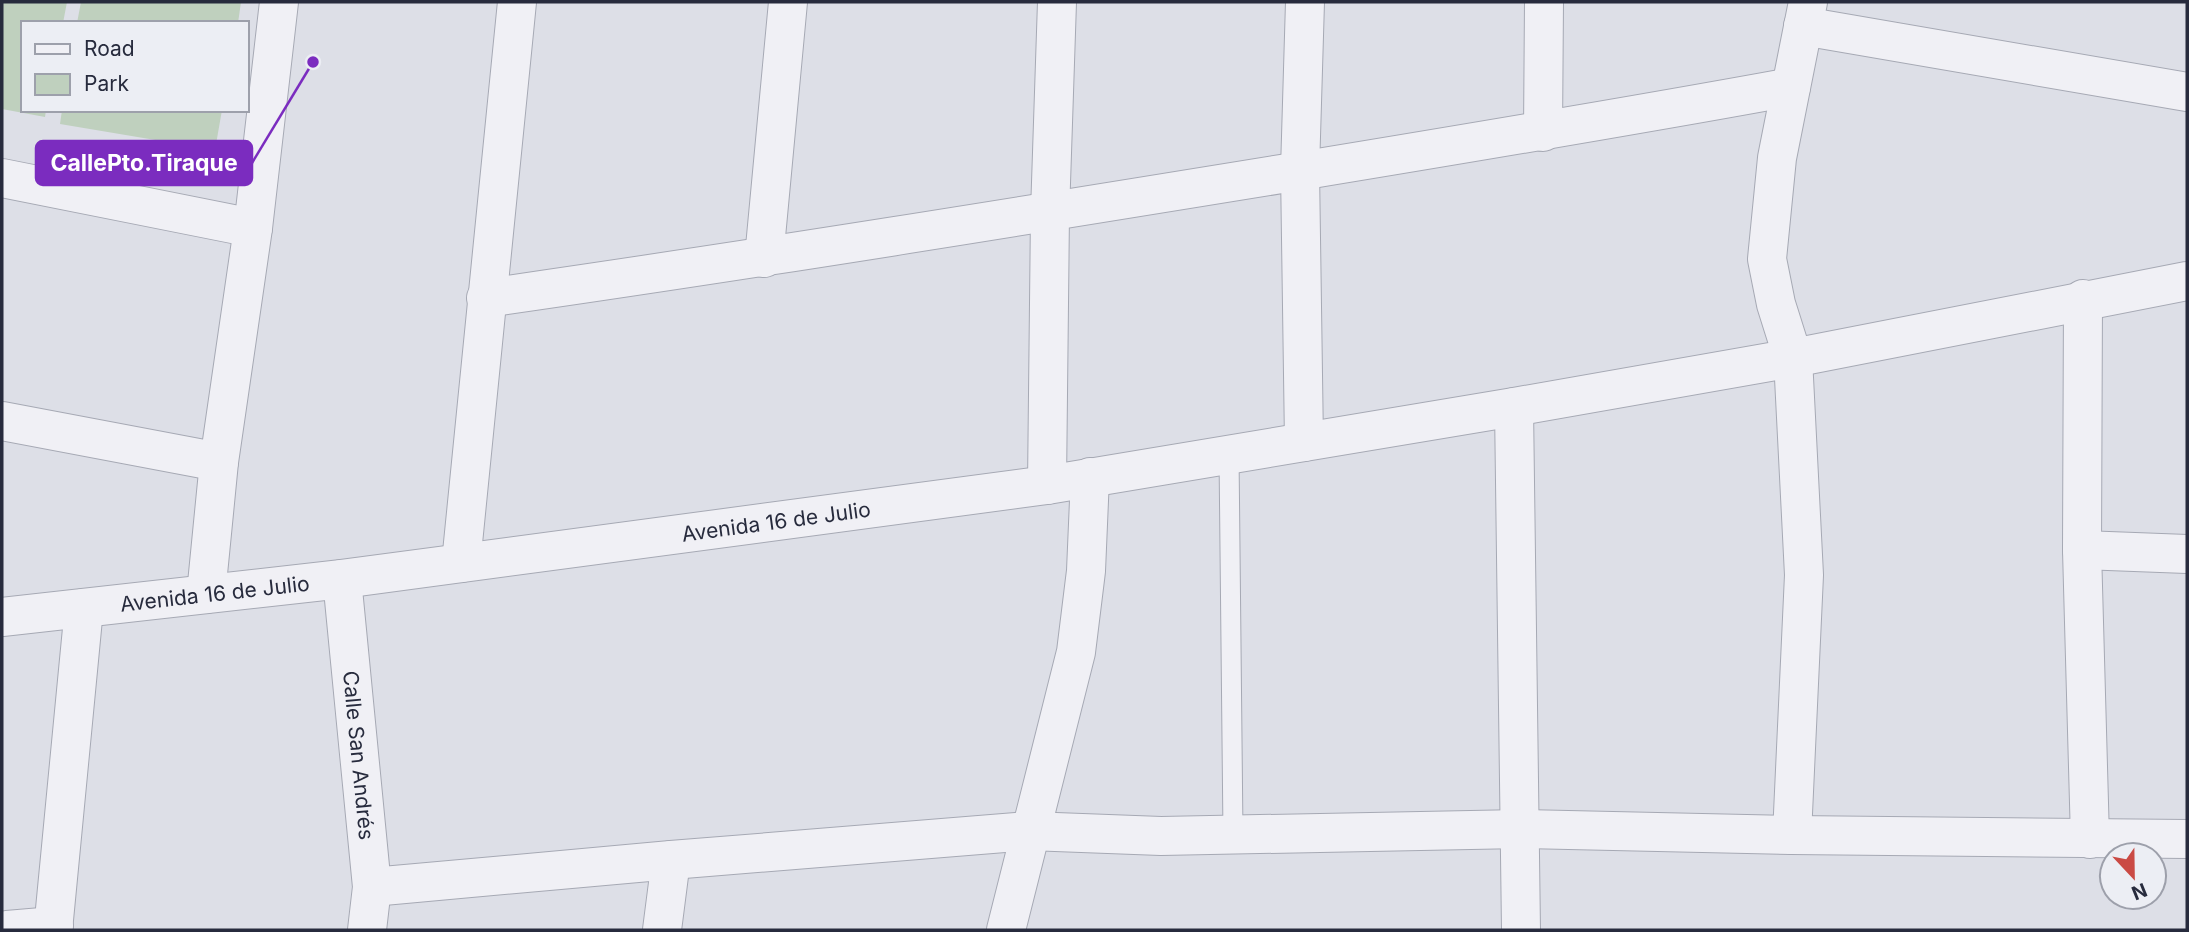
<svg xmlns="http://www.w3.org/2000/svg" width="2189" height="932" font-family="Inter,sans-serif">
  <rect width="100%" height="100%" fill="#dddfe7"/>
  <path fill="#bfd0be" d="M2,2H67L63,23H23V110H46L45,117L2,109Z
    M81,2H241L238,23H77Z
    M62,110H222L215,150L60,124Z"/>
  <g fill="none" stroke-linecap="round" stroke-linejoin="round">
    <defs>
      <path id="lane" d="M1229,454L1233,834"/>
      <g id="street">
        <path d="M1803,26L2187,92"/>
        <path d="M1543,132L1544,2"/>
        <path d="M2,178L253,228"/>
        <path d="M764,258L788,2"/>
        <path d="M486,298C758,259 1029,215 1300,171C1464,144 1628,117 1791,87"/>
        <path d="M2083,299L2082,550L2090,839"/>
        <path d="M1514,407L1521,930"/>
        <path d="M2,421L219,462"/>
        <path d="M1304,442L1300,170L1305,2"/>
        <path d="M1047,485L1050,213L1057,2"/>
        <path d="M2082,550L2187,554"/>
        <path d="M461,563L517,2"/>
        <path id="s1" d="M342,579L372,887L367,930"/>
        <path d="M206,594L219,462L253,228L279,2"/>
        <path id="s2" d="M2,617L342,579L1047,485L1514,407L1793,358L2187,281"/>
        <path d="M1792,835L1804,575L1793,358L1776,304L1767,259L1777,158L1808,2"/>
        <path d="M372,887L671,860L1029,831L1161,836L1521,829L1792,835L2187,839"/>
        <path d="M7,930L54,926"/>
        <path d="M53,930L84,608"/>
        <path d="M662,930L671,860"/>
        <path d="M1006,930L1076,652L1086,571L1090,477"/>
      </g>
    </defs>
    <use href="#lane" stroke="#a6a9b4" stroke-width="21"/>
    <use href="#street" stroke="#a6a9b4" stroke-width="40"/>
    <use href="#lane" stroke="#f0f0f5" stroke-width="19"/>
    <use href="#street" stroke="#f0f0f5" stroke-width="38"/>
  </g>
  <g text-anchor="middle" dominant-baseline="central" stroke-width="6" stroke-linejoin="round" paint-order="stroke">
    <g font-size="21" fill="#272b3d" stroke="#eceef4">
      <text stroke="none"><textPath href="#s2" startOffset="780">Avenida 16 de Julio</textPath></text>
      <text stroke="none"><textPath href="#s2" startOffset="214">Avenida 16 de Julio</textPath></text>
      <text stroke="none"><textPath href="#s1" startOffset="177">Calle San Andrés</textPath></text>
    </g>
  </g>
  <path fill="none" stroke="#7b2cbf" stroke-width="2.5" d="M313 62L252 163"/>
  <circle fill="#7b2cbf" stroke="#eceef4" stroke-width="2.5" cx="313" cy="62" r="7"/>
  <rect fill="#7b2cbf" stroke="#7b2cbf" stroke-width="2.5" x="36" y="141" width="216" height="44" rx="7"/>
  <g font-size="23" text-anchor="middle" font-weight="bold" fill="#fff">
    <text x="144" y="171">CallePto.Tiraque</text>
  </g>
  <rect width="2189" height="932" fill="none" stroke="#272b3d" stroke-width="7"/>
  <rect x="21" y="21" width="228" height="91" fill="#eceef4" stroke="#9da0ab" stroke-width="2"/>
  <rect x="35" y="44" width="35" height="10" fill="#f0f0f5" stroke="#9da0ab" stroke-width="2"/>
  <text x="84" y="56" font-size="21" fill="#272b3d">Road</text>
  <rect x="35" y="74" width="35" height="21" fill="#bfd0be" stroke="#9da0ab" stroke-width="2"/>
  <text x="84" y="91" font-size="21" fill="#272b3d">Park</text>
  <g transform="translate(2133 876) rotate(158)"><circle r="33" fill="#eceef4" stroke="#9da0ab" stroke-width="2"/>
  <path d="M0-5L12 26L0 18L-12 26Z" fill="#ca4a44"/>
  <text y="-10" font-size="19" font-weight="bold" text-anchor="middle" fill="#272b3d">N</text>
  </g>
</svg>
